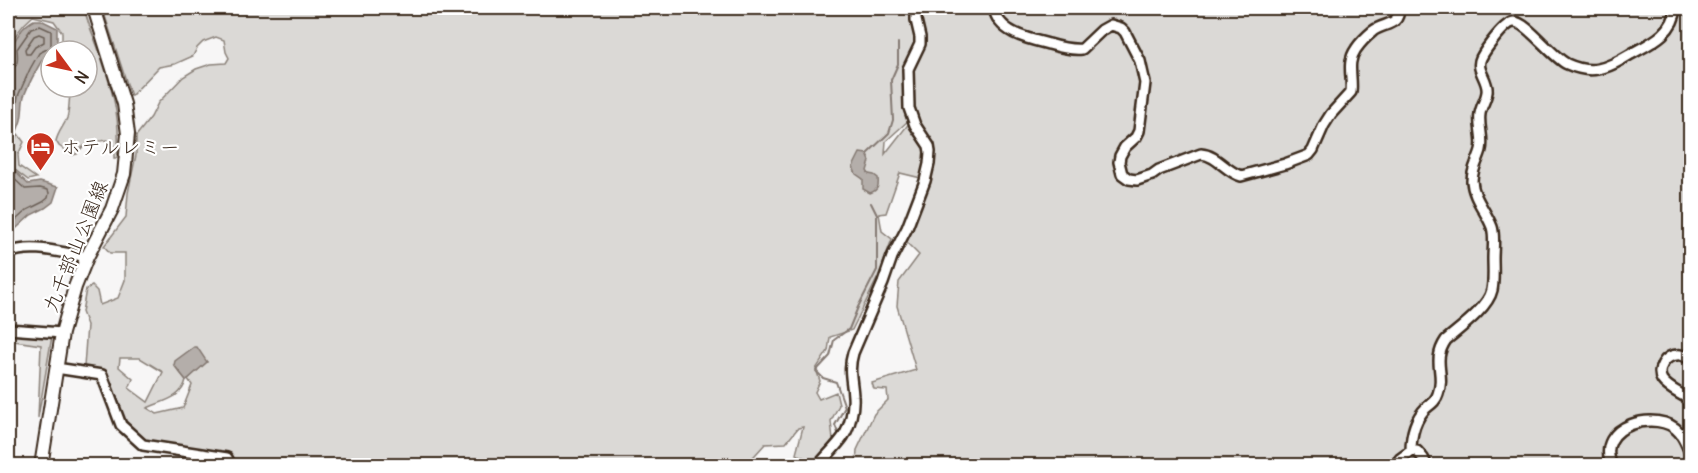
<svg xmlns="http://www.w3.org/2000/svg" width="1698" height="473" font-family="Delius,'Klee One',sans-serif">
  <rect width="100%" height="100%" fill="#f7f6f6"/>
  <filter id="ink" filterUnits="userSpaceOnUse"><feTurbulence type="fractalNoise" baseFrequency=".0167" numOctaves="2"/><feDisplacementMap in="SourceGraphic" scale="12" xChannelSelector="R" yChannelSelector="G"/><feConvolveMatrix kernelMatrix="1 2 1 2 8 2 1 2 1" color-interpolation-filters="sRGB"/></filter>
  <g filter="url(#ink)">
    <path fill="#dbd9d6" stroke="#8b827a" stroke-width="1.5" fill-rule="evenodd" d="M8,8H84C87,21 93,35 98,48C111,86 122,117 117,158H114V146L107,140C94,142 84,142 77,154L72,155L59,146L56,141C58,132 64,126 67,118C70,108 68,98 72,87H87V65L92,63L90,53L87,51H59L62,50V32L54,21L33,16C21,26 12,38 8,52Z
      M107,8H1690V465L1653,466L1652,464L1639,466H1432L1424,454L1402,466L856,465L857,450L874,414L888,400L887,390L874,389L872,383L916,370L897,306L899,282L919,255L904,240L934,149L920,123L909,120L886,141L885,154L910,122L927,151L921,178L900,173L886,213L879,214L882,231L892,239L878,277L852,330L830,337L828,351L816,369L820,381L815,392L819,399L836,392L839,405L831,421L833,440L814,462L796,454L803,427L798,428L786,443L765,444L746,465H235L228,456L145,443L123,422L105,373L84,367L87,325L82,312L86,289L92,286L97,291L100,305L118,298L125,280V253H110L104,246L126,217L128,193L136,155V136L151,117L158,103L183,77L196,69L211,64L226,63L229,58L226,52L224,40L216,37L203,42L197,48L193,56L175,64L159,67L131,96L104,13ZM120,358H140L163,372L148,402L129,388L133,379L119,367ZM206,362L188,379L192,385L183,408L157,414L147,408C162,401 182,399 186,380L174,365Z
      M18,134L24,142L18,155L19,166L36,178L28,180C23,176 16,172 13,167C6,158 13,142 18,134Z
      M8,333L52,336L38,418L41,345L8,340Z"/>
    <path fill="#b4aeaa" stroke="#847972" stroke-width="1.5" d="M34,20H41L57,28V50L51,51L50,55L44,57C36,70 29,83 24,96C22,104 23,112 21,120C16,137 7,147 9,166L28,184L40,182L58,187L53,202L45,208L31,215L8,236V68L13,57L10,49C16,38 22,26 34,20Z
      M860,153L867,154L870,161L867,171L869,174L874,175L878,178C879,186 878,190 870,193L863,189V179L856,174L853,167Z
      M194,347H197L207,362L188,379L186,380L174,365L175,361Z"/>
    <g fill="none" stroke-linecap="round" stroke-linejoin="round">
      <path stroke="#6b5f56" stroke-width="1.5" d="M39,34L44,36V42L35,47L30,54H26L25,49L34,36Z
        M8,69C19,69 18,58 17,49L31,29L40,26L51,31V47L39,53L30,69L18,96L14,121L8,135
        M8,173L25,189L40,188L48,190L49,193L48,198L43,202L27,210L8,227"/>
      <path stroke="#847972" stroke-width="2" d="M867,154L889,133L893,120L891,80L898,64V43
        M838,433L835,425L845,407L836,382L823,378L816,371L830,356L834,340L849,329L858,307L877,270V215L871,203
        M831,457L832,466
        M1417,459L1421,466"/>
      <defs>
        <path id="minor" d="M994,8C998,33 1028,39 1049,44C1059,47 1072,50 1082,49L1102,30L1111,25L1121,28L1125,32L1140,61L1145,83L1139,131L1136,137L1125,147L1120,156L1119,162L1122,174L1129,179L1137,180L1152,175L1159,170L1201,154C1217,155 1226,172 1241,176L1285,164L1309,155L1313,150L1324,125L1331,114L1351,92C1353,77 1346,63 1356,49C1360,43 1367,36 1373,31C1385,22 1399,27 1399,8
          M8,253C33,243 61,253 87,257
          M8,329L62,333
          M1690,359C1686,357 1681,354 1677,355C1665,355 1656,370 1662,380C1668,389 1682,394 1690,400
          M56,368L102,375L121,425L143,445L227,458L231,466
          M1411,451C1411,435 1414,420 1426,408C1431,404 1436,401 1438,394C1446,374 1431,362 1446,340C1460,328 1488,308 1492,290C1494,280 1493,268 1493,258C1493,248 1495,236 1492,227C1486,211 1473,198 1472,181C1472,169 1478,161 1481,150C1484,138 1478,126 1480,114C1481,106 1486,100 1487,92C1489,80 1475,70 1481,58C1485,50 1505,22 1514,22C1527,22 1552,57 1567,64C1576,68 1588,71 1598,69C1610,67 1621,60 1631,54C1651,43 1674,33 1676,8
          M1411,451H1417L1423,458L1427,466
          M818,466C826,456 836,447 843,437C850,427 854,408 853,396C852,379 848,370 853,353L883,283L892,257L907,228L925,181L929,164L930,152L929,146L915,125L909,108L908,69L920,44V37L916,20V8
          M1394,466L1400,459L1411,451
          M1612,466C1593,425 1659,408 1679,432C1684,437 1687,446 1690,452"/>
        <path id="major" d="M41,466L62,333L75,287L87,257L112,209L124,174L128,134L124,104L94,8"/>
      </defs>
      <use href="#minor" stroke="#3b2a1e" stroke-width="14"/>
      <use href="#major" stroke="#3b2a1e" stroke-width="16"/>
      <use href="#minor" stroke="#fff" stroke-width="9"/>
      <use href="#major" stroke="#fff" stroke-width="12"/>
    </g>
  </g>
  <defs>
    <symbol id="hotel-pin" viewBox="-11 -11 22 30"><path d="M0 17L-7.5 6A9.5 9.5 0 1 1 7.5 6Z" fill="#c8321e" stroke="#fff"/><path d="M-6-4.5h1.5V1H6V5H4.5V3h-9V5H-6ZM-4 0a1.8 1.8 0 1 1 3.6 0ZM.5 0V-2.5h3Q6-2.5 6 0Z" fill="#fff"/></symbol>
  </defs>
  <g fill-rule="evenodd">
    <use href="#hotel-pin" x="24" y="130" width="33" height="45"/>
  </g>
  <g text-anchor="middle" dominant-baseline="central" stroke-width="4.5" stroke-linejoin="round" paint-order="stroke">
    <g font-size="20" fill="#3b2a1e" stroke="#fff" text-anchor="start">
      <text x="61" y="146">ホテルレミー</text>
    </g>
    <g font-size="20" fill="#3b2a1e" stroke="#fff">
      <text transform="translate(75 246) rotate(-68)">九千部山公園線</text>
    </g>
  </g>
  <rect width="1698" height="473" fill="none" stroke="#fff" stroke-width="30"/>
  <rect x="15" y="15" width="1668" height="443" fill="none" stroke="#3b2a1e" stroke-width="2" filter="url(#ink)"/>
  <g transform="translate(69 69) rotate(123)"><circle r="28" fill="#ffffff" stroke="#b1aaa5" stroke-width="1.5"/>
  <path d="M0-4.5L10 22L0 15L-10 22Z" fill="#c8321e"/>
  <text y="-9" font-size="16" font-weight="bold" text-anchor="middle" fill="#3b2a1e">N</text>
  </g>
</svg>
